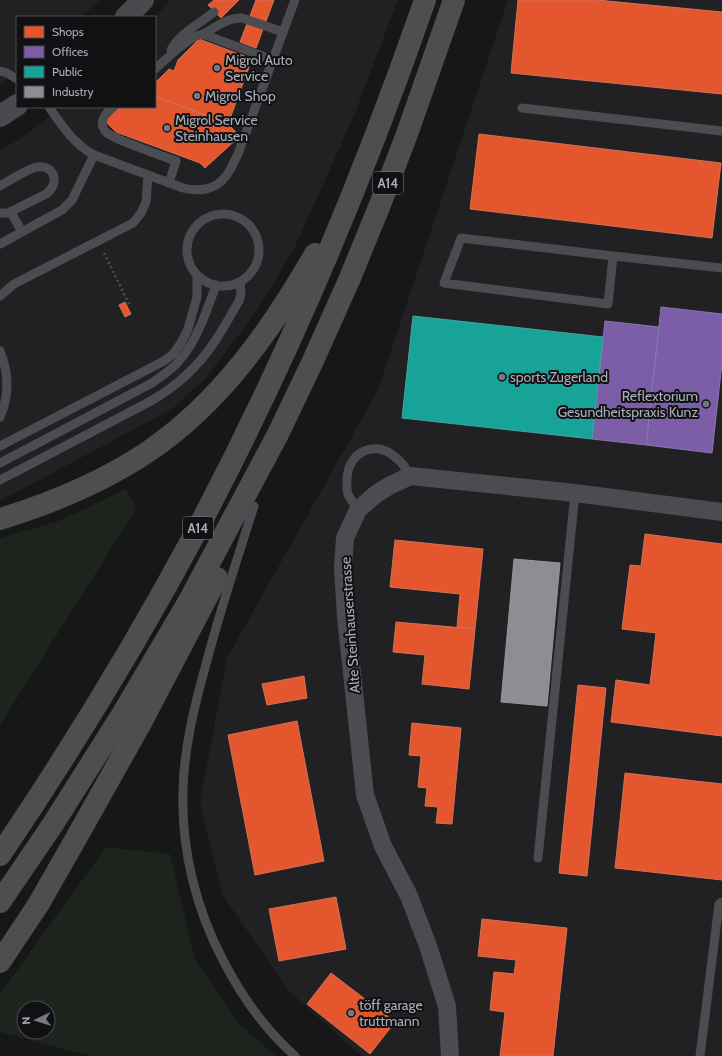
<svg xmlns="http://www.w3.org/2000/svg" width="722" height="1056" font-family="Cabin,sans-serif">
  <rect width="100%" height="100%" fill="#171717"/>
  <path fill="#212123" d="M0,0H100L81,17H17V72L0,84Z
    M170,0H398L353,118L293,251L256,312L206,378L172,409L0,501V150L17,141L63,107H155V17Z
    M508,0H722V1056H362L350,1046L288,990L222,894L200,802L227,658L378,390Z"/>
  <path fill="#1d241e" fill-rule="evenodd" d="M126,489L136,509L0,725V538L59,521Z
    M106,847L170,854L195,960L241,1026L276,1056H91L0,1032V994ZM24,1008H48V1032H24Z"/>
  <path fill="#e4572e" stroke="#d27157" d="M214,0H239L221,18L208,5Z
    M256,0H274L256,48L240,42Z
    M518,0H597L722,12V94L511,73Z
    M199,39L252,59L228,124L155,96V83L169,69L174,71L178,60Z
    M155,96L228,124L240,136L205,168L200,163L116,132L105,121L120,107H155Z
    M479,134L721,163L712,238L470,209Z
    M125,302L131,314L125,317L119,305Z
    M645,534L722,544V736L611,722L616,680L650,685L656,633L622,629L630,565L641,566Z
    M395,540L483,549L475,629L457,627L460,594L390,587Z
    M396,622L475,629L469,689L422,684L425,655L393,652Z
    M304,676L307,698L267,705L262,684Z
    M578,685L606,688L587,876L559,873Z
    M297,721L324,861L255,875L228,735Z
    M412,723L461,728L452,824L436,823L438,807L425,806L427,788L418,787L421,756L409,755Z
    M625,773L722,784V880L615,868Z
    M336,897L346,949L279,961L269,909Z
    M482,919L567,928L553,1056H500L505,1012L490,1010L494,972L514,974L516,960L478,956Z
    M331,973L395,1022L370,1054L307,1004Z"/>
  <path fill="#7b5ea7" stroke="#8876ac" d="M661,307L722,314V363L712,453L646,445Z
    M605,321L659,327L646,445L592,439Z"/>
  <path fill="#17a398" stroke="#42a6a2" d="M413,316L603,337L592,439L402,418Z"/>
  <path fill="#8d8d92" stroke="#95979d" d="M514,559L560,563L547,706L501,702Z"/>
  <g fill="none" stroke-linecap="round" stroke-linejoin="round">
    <path stroke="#4d4e52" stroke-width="2.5" stroke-dasharray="2 3" stroke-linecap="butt" d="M104,253L130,306"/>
    <path stroke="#4b4c50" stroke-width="9" d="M203,34C215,28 228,17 242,18L283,32
      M171,50C180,33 199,24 214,12
      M155,69C164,61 188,38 199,35C202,34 205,35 208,36L273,60
      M0,71L7,73L17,79
      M49,107C62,126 73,143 94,155L183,188C198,192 216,190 226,176C231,170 234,161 238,154L295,0
      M113,107C106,113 98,121 105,131C111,139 164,156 176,161L169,183
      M522,108L722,131
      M0,186C9,181 29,168 37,167C55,164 60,184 46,194L8,213H0
      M11,212L22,232
      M187 250a36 36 0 1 1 72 0a36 36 0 1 1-72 0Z
      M0,244L62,210L72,200L94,155
      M613,256L608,304L444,283L461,238L613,256L722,268
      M0,296L14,284L133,223L141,213L146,202L148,175
      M0,351C9,373 10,394 0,417
      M0,446L164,361L173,354L181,343L188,329L197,297V275
      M0,463L152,383C161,376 172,370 179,361C196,343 208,308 216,285
      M0,480L149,402C176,387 198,367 215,341C224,328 231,314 239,301L241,294L240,282
      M254,506C237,560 219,613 205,668C194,708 184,748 183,790C181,849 196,910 224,962C242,997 266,1030 295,1056
      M358,510C355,505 350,499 348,494C346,489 347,484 347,479C348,452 375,439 395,457C402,462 406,468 410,476
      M538,858L575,493
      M700,1056L719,904L722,902"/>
    <path stroke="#4b4c50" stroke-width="18" d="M450,1056L447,1006L428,946L409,896L383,846L365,795L346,617L343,567L345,538L358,510L376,494L389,486L410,476L575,493L722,512"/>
    <path stroke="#4a4a4e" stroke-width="22" d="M126,17L143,0
      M0,116L17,105"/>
    <path stroke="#4e4e51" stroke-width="22" d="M0,519C52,503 103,482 149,451C221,402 272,329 315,254
      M0,855C71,750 137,642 197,530C287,360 362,182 425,0
      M0,902L53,824L120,718L190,599L278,434L312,363L350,278L379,207L407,134L454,0
      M0,962L38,905L74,842L142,721L217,578"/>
  </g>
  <g fill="#757880" stroke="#111113" stroke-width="1.5">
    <circle cx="217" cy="68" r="4"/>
    <circle cx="197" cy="96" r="4"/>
    <circle cx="167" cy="128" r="4"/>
    <circle cx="502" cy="377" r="4"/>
    <circle cx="706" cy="404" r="4"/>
    <circle cx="351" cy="1013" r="4"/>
  </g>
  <g text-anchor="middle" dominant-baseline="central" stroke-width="4" stroke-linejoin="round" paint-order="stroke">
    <g fill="#111113" stroke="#7b7e86" stroke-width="1">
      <rect x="373" y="172" width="30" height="22" rx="3"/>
      <rect x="183" y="517" width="30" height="22" rx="3"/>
    </g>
    <g font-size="13" font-weight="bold" fill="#a8adb8">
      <text x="388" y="183">A14</text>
      <text x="198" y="528">A14</text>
    </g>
    <g font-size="14" fill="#a8adb8" stroke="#111113" text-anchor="start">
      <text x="225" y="60">Migrol Auto<tspan x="225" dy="16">Service</tspan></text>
      <text x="205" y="96">Migrol Shop</text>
      <text x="175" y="120">Migrol Service<tspan x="175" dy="16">Steinhausen</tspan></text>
      <text x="510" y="377">sports Zugerland</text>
      <text x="698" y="396" text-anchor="end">Reflextorium<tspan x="698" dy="16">Gesundheitspraxis Kunz</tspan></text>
      <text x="359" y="1005">töff garage<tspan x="359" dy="16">truttmann</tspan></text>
    </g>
    <g font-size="14" fill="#a8adb8" stroke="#111113">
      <text transform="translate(350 625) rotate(-94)">Alte Steinhauserstrasse</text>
    </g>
  </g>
  <rect x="16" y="16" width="140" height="92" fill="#111113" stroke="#4d4f55"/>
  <rect x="24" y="26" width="20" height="12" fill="#e4572e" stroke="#4d4f55"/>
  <text x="52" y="36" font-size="12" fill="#a8adb8">Shops</text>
  <rect x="24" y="46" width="20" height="12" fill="#7b5ea7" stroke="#4d4f55"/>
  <text x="52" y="56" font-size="12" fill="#a8adb8">Offices</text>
  <rect x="24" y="66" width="20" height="12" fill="#17a398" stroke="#4d4f55"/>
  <text x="52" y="76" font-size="12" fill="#a8adb8">Public</text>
  <rect x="24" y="86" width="20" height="12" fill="#8d8d92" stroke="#4d4f55"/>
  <text x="52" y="96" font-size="12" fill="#a8adb8">Industry</text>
  <g transform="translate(36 1020) rotate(266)"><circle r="19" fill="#111113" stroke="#4d4f55"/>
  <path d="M0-3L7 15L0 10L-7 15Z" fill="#757880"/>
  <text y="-6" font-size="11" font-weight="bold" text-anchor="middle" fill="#a8adb8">N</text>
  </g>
</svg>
